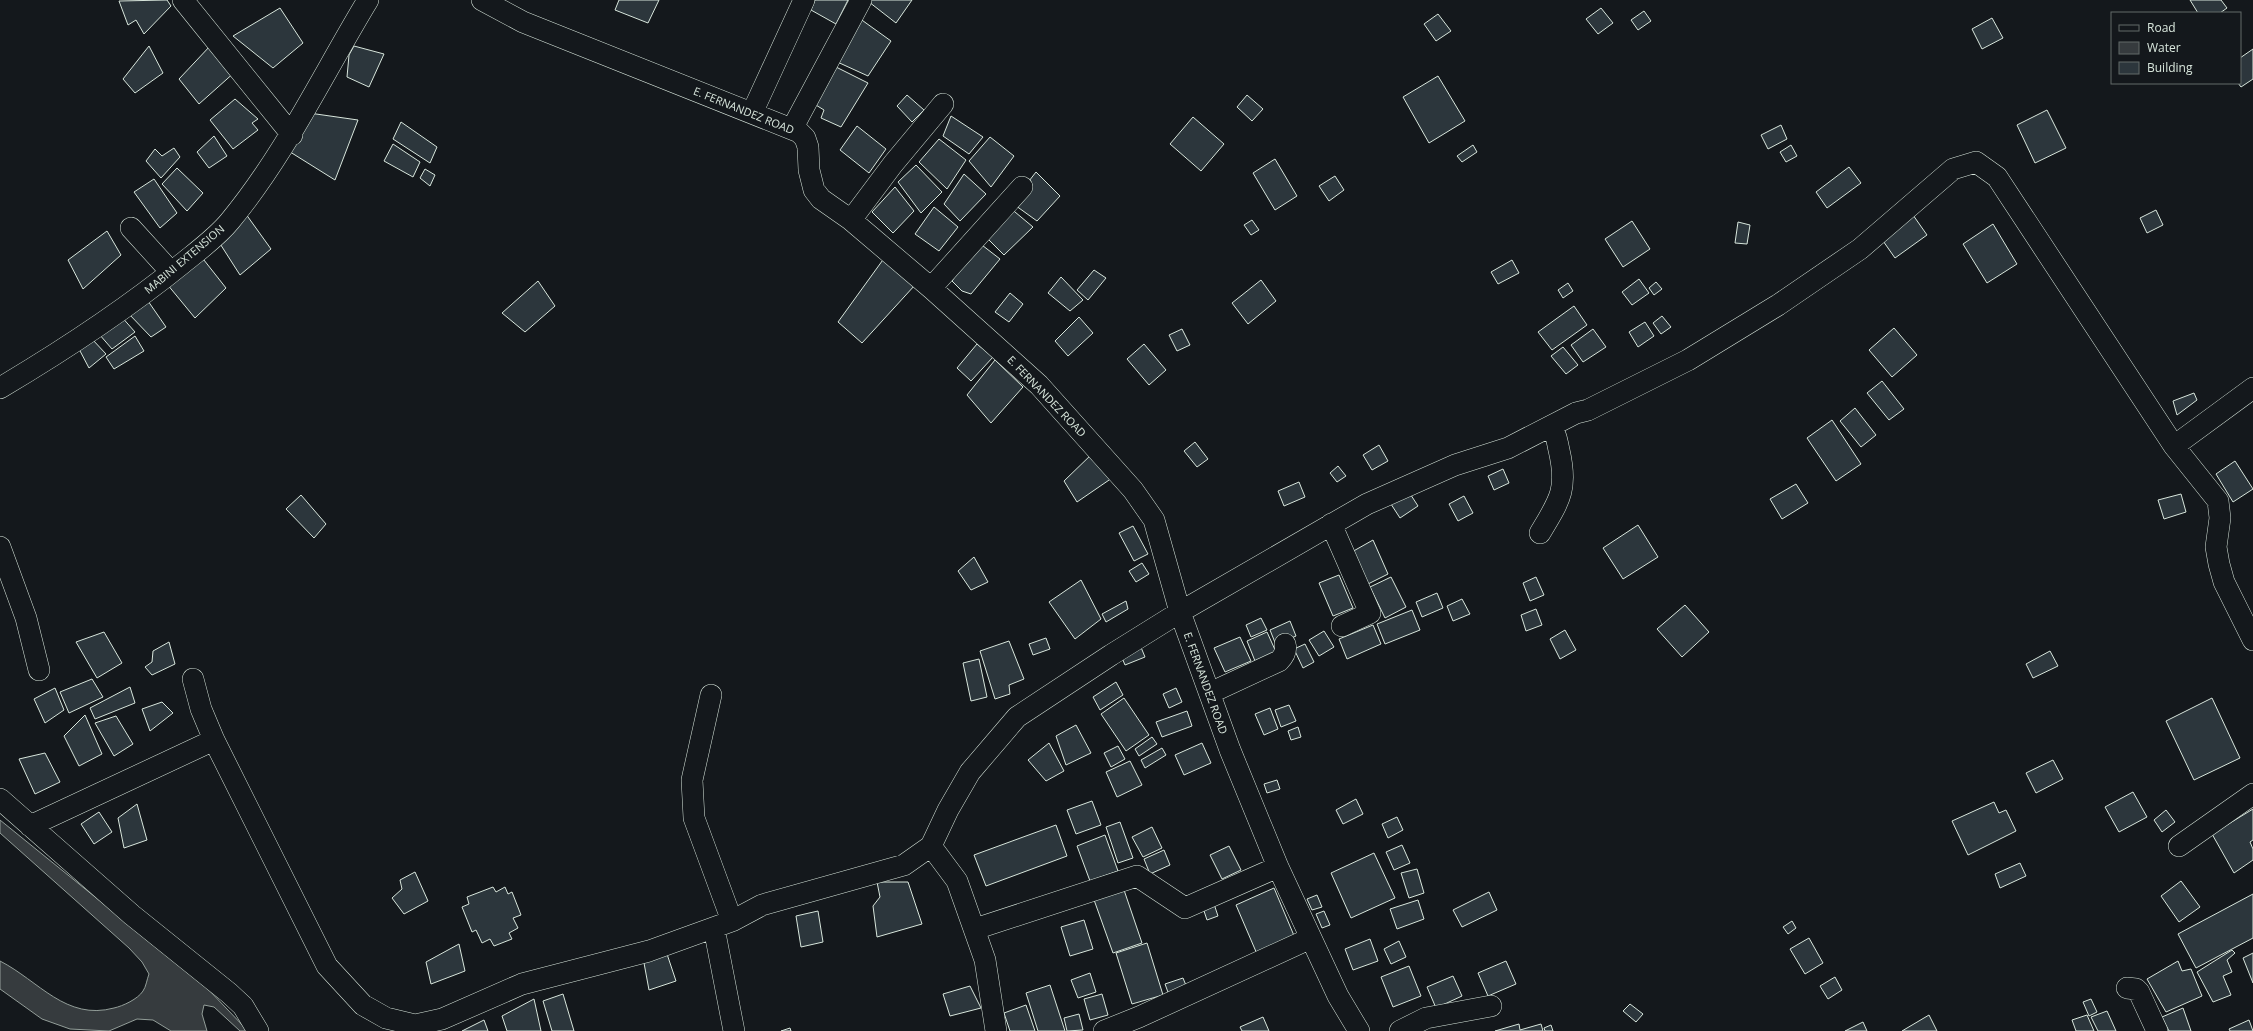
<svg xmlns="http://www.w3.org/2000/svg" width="2253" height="1031" font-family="'Open Sans',sans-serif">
  <rect width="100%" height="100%" fill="#14181c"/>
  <path fill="#363b3e" stroke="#939e99" d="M0,820L205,986L248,1031H240L214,1007L204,1005L202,1014L207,1031H171L153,1020L137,1019L109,1031L70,1029L42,1019L0,989V961C39,981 66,1021 114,1008C123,1006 138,999 143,991C146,987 147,979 149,974L142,962L129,948L0,833Z"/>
  <path fill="#2c363c" stroke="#d8e6dc" d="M167,0L171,6L144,34L136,20L128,25L119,1Z
    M619,0H659L648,23L615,10Z
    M815,0H848L836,24L811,10Z
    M871,0H912L896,23L869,2Z
    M2190,0H2221L2227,8L2220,13H2198Z
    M280,8L303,43L273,68L233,36Z
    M1601,8L1613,23L1598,34L1586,19Z
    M1644,11L1651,21L1638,30L1631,20Z
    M1438,14L1451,31L1436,41L1424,24Z
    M859,18L891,41L868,76L833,60Z
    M1992,18L2003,38L1982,49L1972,29Z
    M211,45L236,71L199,104L179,79Z
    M149,46L163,73L135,93L123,79Z
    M354,46L384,54L369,87L347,77L349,55Z
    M2253,49V79L2241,87L2238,83H2240V58Z
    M836,67L868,83L841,127L821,118L824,110L811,102Z
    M1438,76L1465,121L1429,143L1403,97Z
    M907,95L924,110L912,122L897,106Z
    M1247,95L1263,109L1252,121L1237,107Z
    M235,99L258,119L252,123L258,130L233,149L210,120Z
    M2047,110L2066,148L2035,163L2017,125Z
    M309,113L358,120L335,180L287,150Z
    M951,116L983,137L969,154L943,136Z
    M1193,117L1224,144L1201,171L1170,144Z
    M401,122L437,147L430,163L393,139Z
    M1781,125L1787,139L1768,149L1761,135Z
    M857,126L886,149L869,173L840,150Z
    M214,136L227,156L209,168L197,152Z
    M990,137L1014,156L991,187L969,161Z
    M939,139L966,160L947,189L919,162Z
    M393,144L420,162L413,177L384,161Z
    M1473,145L1477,152L1462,162L1457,156Z
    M1791,145L1797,156L1786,162L1780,152Z
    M174,148L180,157L161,178L146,161L155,149L162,156Z
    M1275,159L1297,196L1275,210L1253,173Z
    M916,165L942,192L921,213L898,182Z
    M1849,167L1861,183L1827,208L1816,192Z
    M177,168L203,193L187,211L162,184Z
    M425,169L435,175L430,186L420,178Z
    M1036,172L1060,196L1037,221L1012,203Z
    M964,174L986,194L960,221L944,204Z
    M1335,176L1344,190L1329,201L1319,186Z
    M154,179L177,213L160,228L134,192Z
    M895,187L914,211L893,233L872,212Z
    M934,207L958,227L939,251L915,234Z
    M1009,207L1033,227L1004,255L984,235Z
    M243,210L271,249L240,275L217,239Z
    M2156,210L2163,225L2147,233L2140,218Z
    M1913,215L1927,235L1895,258L1881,238Z
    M1252,220L1259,230L1251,235L1244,225Z
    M1632,221L1650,249L1623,267L1605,239Z
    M1738,222L1750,225L1747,244L1735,243Z
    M1993,224L2017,264L1987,283L1963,244Z
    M107,231L121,255L83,289L68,260Z
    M978,242L1000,259L971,294L962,291L952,281Z
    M200,255L226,288L195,318L167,284Z
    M885,257L915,285L862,343L838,322Z
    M1512,260L1519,273L1498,284L1491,272Z
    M1094,270L1106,278L1088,300L1077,290Z
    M1061,277L1083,300L1070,311L1048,293Z
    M1639,279L1649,293L1632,305L1622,292Z
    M1261,280L1276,301L1248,324L1232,303Z
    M538,281L555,306L525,332L502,313Z
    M1656,282L1662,289L1654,295L1649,288Z
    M1568,283L1573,291L1563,298L1558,290Z
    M1010,293L1023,304L1009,322L995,312Z
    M148,301L166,327L151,337L128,313Z
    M1574,306L1587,325L1552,350L1538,332Z
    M120,315L135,332L112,349L99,334Z
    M1662,316L1671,327L1661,334L1653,323Z
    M1079,317L1093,333L1068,356L1055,341Z
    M1645,322L1654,336L1638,347L1629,332Z
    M1894,328L1917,355L1892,377L1869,350Z
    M1182,329L1190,345L1177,351L1169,335Z
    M1593,329L1606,347L1583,362L1571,345Z
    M135,336L144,351L114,369L106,357Z
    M92,339L106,354L89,368L79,349Z
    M977,344L993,357L971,381L957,368Z
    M1144,344L1166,370L1149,385L1127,359Z
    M1563,347L1578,365L1566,374L1551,356Z
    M995,360L1023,387L991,423L967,395Z
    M1882,381L1904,409L1889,420L1867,393Z
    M2194,393L2197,400L2177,415L2173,401Z
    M1855,408L1876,435L1861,447L1840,421Z
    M1832,420L1861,464L1836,481L1807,438Z
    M1195,442L1208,459L1197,467L1184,451Z
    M1379,445L1388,461L1372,470L1363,455Z
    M1094,452L1112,478L1077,502L1064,481Z
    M2235,461L2253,489L2233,502L2216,474Z
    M1338,466L1346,476L1337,482L1330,473Z
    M1503,469L1509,483L1494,490L1488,476Z
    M1299,482L1305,497L1284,506L1278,491Z
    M1796,484L1808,503L1782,519L1770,499Z
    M1407,489L1418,506L1400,518L1389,501Z
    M2181,494L2186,512L2164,519L2158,500Z
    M301,495L326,524L314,538L286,509Z
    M1464,496L1473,513L1458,521L1449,504Z
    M1638,525L1658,557L1623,579L1603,548Z
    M1133,526L1148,554L1134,561L1119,533Z
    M1373,540L1388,574L1366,585L1350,553Z
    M974,557L988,582L971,590L958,571Z
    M1142,563L1149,574L1136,582L1129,571Z
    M1339,575L1353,608L1333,616L1319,583Z
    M1391,577L1406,607L1385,618L1370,587Z
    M1536,577L1544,595L1530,601L1523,583Z
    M1081,580L1101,619L1075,639L1049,602Z
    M1437,593L1443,608L1422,617L1416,602Z
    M1462,599L1470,614L1453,621L1447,606Z
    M1126,601L1128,609L1106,622L1102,614Z
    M1685,605L1709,632L1682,657L1657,629Z
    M1536,609L1542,625L1526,631L1521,615Z
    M1412,610L1420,630L1385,644L1377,624Z
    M1261,618L1267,630L1251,637L1246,625Z
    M1290,621L1296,636L1276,645L1270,630Z
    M1373,625L1381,644L1347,659L1339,639Z
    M1565,630L1576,650L1560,659L1550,639Z
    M1324,631L1334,647L1319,656L1309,640Z
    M104,632L122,663L97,678L76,642Z
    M1267,632L1276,652L1255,661L1247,641Z
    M1240,637L1251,661L1225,672L1214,648Z
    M1046,638L1050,649L1033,655L1029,644Z
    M1138,640L1145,657L1125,665L1118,648Z
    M1009,641L1024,679L1009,685L1010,694L995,699L980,651Z
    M169,642L175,664L152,675L145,667L152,662L153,651Z
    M1305,644L1314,662L1303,668L1294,649Z
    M2050,651L2058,666L2033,678L2026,664Z
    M979,659L987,697L971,701L963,663Z
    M92,679L103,697L69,713L60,692Z
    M1116,682L1123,695L1100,710L1093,697Z
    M130,687L135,703L95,719L90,708Z
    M55,688L64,710L45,723L34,699Z
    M1176,688L1182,702L1169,708L1163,694Z
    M1124,698L1149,735L1126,751L1101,714Z
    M2212,698L2240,758L2194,780L2166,721Z
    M162,702L173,713L150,731L142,709Z
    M1289,705L1296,721L1281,727L1275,710Z
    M1270,708L1278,729L1264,735L1255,714Z
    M1187,711L1192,726L1162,737L1156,722Z
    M85,715L102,754L79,766L64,736Z
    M116,716L133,744L114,756L95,723Z
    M1076,725L1091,753L1066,765L1056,736Z
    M1298,727L1301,737L1291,740L1288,731Z
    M1152,737L1157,744L1139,756L1135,749Z
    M1049,743L1064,771L1046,781L1028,760Z
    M1202,743L1211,763L1184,775L1175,755Z
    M1118,746L1125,759L1111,767L1104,753Z
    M1162,748L1166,755L1145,768L1141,760Z
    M45,753L60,782L35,794L19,759Z
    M2053,760L2063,779L2036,793L2026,773Z
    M1130,761L1142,785L1117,797L1106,772Z
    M1277,780L1280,789L1267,793L1264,784Z
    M2133,792L2147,817L2119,832L2105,807Z
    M1356,799L1363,814L1343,824L1336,810Z
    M1092,801L1101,825L1076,834L1067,810Z
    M1994,802L1999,813L2006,810L2016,831L1968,855L1952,821Z
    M137,804L147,840L124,848L118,818Z
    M2253,809V840L2250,842L2253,849V860L2234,873L2212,834Z
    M2166,810L2175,822L2162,832L2154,820Z
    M99,812L112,832L94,844L81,824Z
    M1397,817L1403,830L1388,838L1382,824Z
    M1120,822L1133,858L1118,863L1106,827Z
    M1056,825L1067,856L986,886L974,855Z
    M1152,827L1162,848L1143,857L1132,837Z
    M1105,835L1118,871L1090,881L1077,846Z
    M1402,845L1410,863L1394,870L1386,852Z
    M1229,846L1241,870L1222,879L1210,855Z
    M1164,850L1170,865L1150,874L1144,859Z
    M1374,853L1395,898L1351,918L1331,873Z
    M2020,863L2026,876L2000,888L1995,874Z
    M1417,869L1424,893L1409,898L1401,873Z
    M415,872L428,901L404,914L392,898L402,889L400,880Z
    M2181,881L2200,907L2179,922L2161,896Z
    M877,882H908L922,924L877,937L873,906L880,897Z
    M493,887L496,892L505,887L508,894L512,892L521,915L513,918L518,928L509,933L512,939L494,946L490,939L482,943L476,930L472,932L462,907L469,904L467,897Z
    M1123,887L1142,943L1113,953L1093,897Z
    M1274,888L1295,938L1257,954L1236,905Z
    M1489,892L1497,910L1462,927L1453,910Z
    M2253,894V938L2196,968L2178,934Z
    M1317,895L1322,907L1312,910L1307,899Z
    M1418,900L1424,919L1397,929L1390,909Z
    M1213,901L1218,916L1207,920L1202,905Z
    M818,911L823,942L801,947L796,916Z
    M1324,911L1330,925L1322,928L1316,914Z
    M1084,920L1093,949L1070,956L1061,927Z
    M1792,921L1796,928L1788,934L1783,927Z
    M1809,938L1823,963L1805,974L1790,949Z
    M1370,939L1378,961L1353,970L1345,949Z
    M1399,941L1406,957L1391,964L1384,949Z
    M1147,943L1163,995L1132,1004L1116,953Z
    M459,944L465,971L431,984L426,962Z
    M2232,950L2235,953L2227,960L2232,972L2223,976L2231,995L2213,1002L2197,972Z
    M2253,953V983L2243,958Z
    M667,954L676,981L649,990L644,963Z
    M1506,961L1516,984L1488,996L1478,973Z
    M2178,961L2182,971L2191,969L2202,996L2166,1012L2147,979Z
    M1409,966L1421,996L1393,1007L1381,977Z
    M1090,973L1096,992L1078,998L1071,980Z
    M1453,976L1462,996L1436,1008L1427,987Z
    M1835,977L1842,990L1828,999L1820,986Z
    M1183,978L1187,988L1169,995L1165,984Z
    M1050,985L1065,1031H1038L1026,993Z
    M970,986L981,1008L950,1016L943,994Z
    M563,994L574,1031H552L543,1001Z
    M1102,994L1108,1015L1090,1020L1084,999Z
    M534,999L541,1031H507L502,1016Z
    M2091,999L2097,1012L2089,1016L2083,1002Z
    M1630,1004L1643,1014L1636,1022L1623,1011Z
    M1026,1005L1035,1031H1010L1004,1013Z
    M2183,1008L2191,1031H2169L2162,1017Z
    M2107,1011L2116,1031H2098L2091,1017Z
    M1079,1014L1083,1030L1067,1031L1064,1018Z
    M1929,1015L1937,1031H1902Z
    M2087,1015L2094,1031H2076L2072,1020Z
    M1263,1017L1269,1031H1242L1240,1027Z
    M484,1020L488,1031H462Z
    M2249,1020L2253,1031H2230L2229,1029Z
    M1863,1022L1867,1031H1845Z
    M1519,1024L1520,1030L1541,1024L1543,1031H1495Z
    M1551,1025L1553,1031H1545L1544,1028Z
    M790,1028L791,1031H781Z"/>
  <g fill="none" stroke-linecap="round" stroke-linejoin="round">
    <defs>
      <path id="minor" d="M183,0L292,135
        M482,0L523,22L799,132L805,138L808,147L809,170L814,190L821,199L851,220L931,288L1039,385L1133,490L1154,520L1180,612L1230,750L1278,867L1311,938L1338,996L1359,1031
        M752,113L804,0
        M792,129L861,0
        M851,220L893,164L943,104
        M131,228L171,272
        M931,288L1022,187
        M0,388C64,350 125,310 183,263C199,250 217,237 230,221C286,153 323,74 368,0
        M2174,446L2253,388
        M1331,524L1370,613L1342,626
        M1540,533C1560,500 1568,489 1559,450C1557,442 1557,434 1551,427
        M0,547L26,618L39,670
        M193,679L201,709L214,740L327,966L363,1005L386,1018L415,1025L442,1019L522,984L649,951L732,921L762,905L904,865L931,846L948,810L970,772L1017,717L1111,655L1180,612L1367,504L1455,465L1508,448L1576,413L1588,410L1688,360L1778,305L1860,249L1953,169L1976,162L1997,177L2174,446L2218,501L2220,518L2216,547L2219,564L2224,582L2253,640
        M1210,693L1279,661C1284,656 1287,651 1285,644
        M711,695L692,780L694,818L732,921
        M0,799L132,915L229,993L243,1006L258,1031
        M30,826L214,740
        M931,846L957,881L985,960L996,1031
        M2179,846L2253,794
        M714,928L734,1031
        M975,929L1137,876L1185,908L1278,867
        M2127,988L2136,989L2139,992L2157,1031
        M1104,1031L1139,1017L1311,938
        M1400,1031L1426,1018L1491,1006"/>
    </defs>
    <use href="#minor" stroke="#d8e6dc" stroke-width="22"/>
    <use href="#minor" stroke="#14181c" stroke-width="21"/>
  </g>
  <g text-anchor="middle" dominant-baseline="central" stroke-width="3" stroke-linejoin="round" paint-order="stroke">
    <g font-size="11" fill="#d8e6dc" stroke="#14181c">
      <text transform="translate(744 110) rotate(22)">E. FERNANDEZ ROAD</text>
      <text transform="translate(184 259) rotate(-40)">MABINI EXTENSION</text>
      <text transform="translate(1047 396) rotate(46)">E. FERNANDEZ ROAD</text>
      <text transform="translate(1206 683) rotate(70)">E. FERNANDEZ ROAD</text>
    </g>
  </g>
  <rect x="2111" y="12" width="130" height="72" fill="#14181c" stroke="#626a69"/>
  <rect x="2119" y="25" width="20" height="6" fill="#14181c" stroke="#626a69"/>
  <text x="2147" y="32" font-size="12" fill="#d8e6dc">Road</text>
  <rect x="2119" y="42" width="20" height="12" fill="#363b3e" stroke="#626a69"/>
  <text x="2147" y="52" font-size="12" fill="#d8e6dc">Water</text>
  <rect x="2119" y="62" width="20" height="12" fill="#2c363c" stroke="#626a69"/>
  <text x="2147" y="72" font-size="12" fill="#d8e6dc">Building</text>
</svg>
